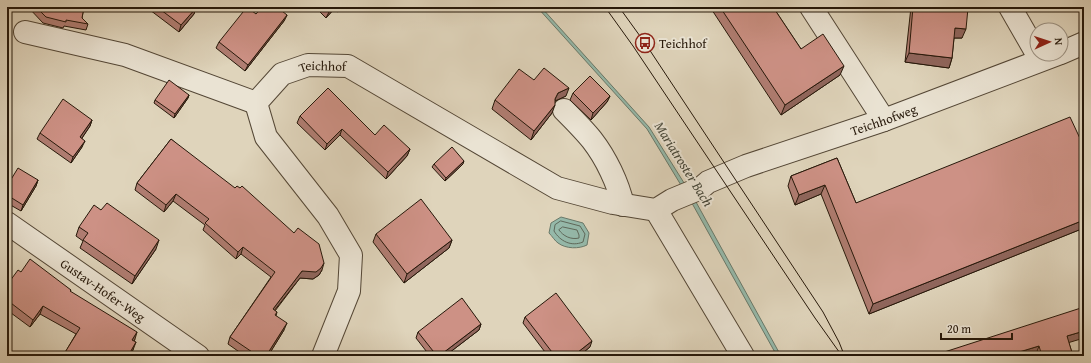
<svg xmlns="http://www.w3.org/2000/svg" width="1091" height="363" font-family="'Gentium Book Plus',serif">
  <rect width="100%" height="100%" fill="#dfd4bb"/>
  <filter id="stains"><feTurbulence type="fractalNoise" baseFrequency=".005" numOctaves="4"/><feColorMatrix values="0 0 0 0 .2 0 0 0 0 .09 0 0 0 0 .02 0 0 0 .5 -.17"/></filter>
  <radialGradient id="worn" r=".72"><stop offset=".6" stop-color="#630" stop-opacity="0"/><stop offset="1" stop-color="#630" stop-opacity=".3"/></radialGradient>
  <path fill="#95b9aa" stroke="#69796a" d="M537,7H541L649,127L696,202L781,356H777L693,205L647,129Z
    M561,217L583,223L589,233L587,245C579,249 566,249 558,243C555,241 552,236 549,233L551,223Z"/>
  <g fill="none" stroke-linecap="round" stroke-linejoin="round">
    <path stroke="#5e685a" stroke-width="1" d="M561,221L580,226L585,234L583,242C571,247 560,241 554,231L555,225Z
      M563,227L577,230L579,235V238C571,240 563,236 559,230Z"/>
    <defs>
      <g id="minor">
        <path d="M811,7L884,120"/>
        <path d="M1010,7L1037,54"/>
        <path d="M25,32L125,55L256,103"/>
        <path d="M1061,53L1084,43"/>
        <path d="M564,110C574,120 584,130 592,140C606,158 618,183 623,205"/>
        <path d="M656,210L743,356"/>
        <path id="s1" d="M7,223L198,356"/>
        <path id="s2" d="M323,356L349,291L351,255L328,216L266,137L256,103L282,74L308,65L348,66L557,188L613,203L656,210L672,200L701,188L708,182L746,166L884,120L1058,54"/>
      </g>
    </defs>
    <use href="#minor" stroke="#544736" stroke-width="24"/>
    <use href="#minor" stroke="#eae3d3" stroke-width="22"/>
    <path stroke="#26180a" stroke-width="1" d="M605,7L633,46L815,318L842,356
      M619,7L645,43L823,312L839,342L843,352"/>
  </g>
  <path fill="#b07d72" stroke="#26180a" d="M28,7H84L82,18L88,24L86,30L64,26L63,28L43,23Z
    M146,7H196V8L194,14L179,32Z
    M315,7H343L338,12L334,9L326,18Z
    M710,7H773L801,49L840,75L781,115Z
    M911,7H959L962,38H954L952,58L949,68L905,62Z
    M256,14L287,15L284,21L245,71L216,48L219,42Z
    M534,80L566,96L555,101L552,113L531,140L492,109L495,100Z
    M573,93L610,96L607,102L591,120L570,100Z
    M189,95L188,98L174,118L154,103L155,100Z
    M300,116L375,135L410,149L407,156L386,179L340,135L325,150L297,123Z
    M92,120L90,126L82,138V147L71,163L37,139L40,133Z
    M171,139L322,270L319,275L313,279L300,278L275,311L277,312L276,316L284,330L268,356H245L228,344L230,337L271,277L241,254L236,259L203,230L205,225L173,201L164,212L135,190L137,183Z
    M1084,147V228L869,314L821,194L795,205L788,186L791,176L837,158L856,203Z
    M434,164H463L445,181L432,167Z
    M38,180L36,186L21,211L7,203V186Z
    M79,227L156,249L132,284L80,248L83,241L76,236Z
    M376,234L452,240L449,248L404,283L373,242Z
    M21,272L71,290L70,292L135,339L134,341L133,350L129,356H63L76,334L40,314L30,327L7,310V285Z
    M525,317L590,347L579,356H548L523,323Z
    M481,324L479,330L445,356H430L416,338L418,332Z
    M1069,343L1073,356H1037L1036,354L932,356Z"/>
  <path fill="#90665d" stroke="#26180a" d="M333,7H335L334,9L326,18L329,12Z
    M340,7H343L338,12Z
    M196,8L194,14L179,32L181,25Z
    M287,15L284,21L245,71L248,65Z
    M955,28L966,29L962,38H951Z
    M909,53L952,58L949,68L905,62Z
    M844,66L840,75L781,115L785,105Z
    M569,88L566,96L555,101V99L558,93Z
    M189,95L188,98L174,118L175,114Z
    M610,96L607,102L591,120L593,113Z
    M555,105L552,113L531,140L534,131Z
    M92,120L90,126L78,144L80,137Z
    M342,129L340,135L325,150L327,144Z
    M85,141L82,147L71,163L73,157Z
    M410,149L407,156L386,179L388,172Z
    M464,161L463,164L445,181L446,178Z
    M38,180L36,186L21,211L23,205Z
    M825,185L821,194L795,205L799,195Z
    M176,194L173,201L164,212L166,205Z
    M1084,220V228L869,314L873,304Z
    M159,240L156,249L132,284L135,276Z
    M452,240L449,248L404,283L407,274Z
    M243,247L241,254L236,259L238,252Z
    M324,263L322,270L319,275L313,279L300,278L270,316L273,309L302,271Z
    M43,306L40,314L30,327L33,320Z
    M287,323L284,330L268,356H266Z
    M481,324L479,330L445,356H439Z
    M1084,331V338L1064,344L1067,336Z
    M137,332L135,339L130,348L132,340Z
    M592,341L590,347L579,356H573Z
    M136,342L133,350L129,356H128Z
    M1039,346L1036,354L1028,356H1006Z"/>
  <path fill="#cd9185" stroke="#26180a" d="M36,7H84L82,18L88,24L66,20V22L46,17Z
    M157,7H196V8L181,25Z
    M247,7L256,14L262,7H277L287,15L248,65L219,42Z
    M324,7H333L329,12Z
    M720,7H773L801,49L823,34L844,66L785,105Z
    M913,7H959L968,8L966,29L955,28L952,58L909,53Z
    M544,68L569,88L558,93L555,99V105L534,131L495,100L519,69L534,80Z
    M590,76L610,96L593,113L573,93Z
    M169,80L189,95L175,114L155,100Z
    M328,88L375,135L384,125L410,149L388,172L342,129L327,144L300,116Z
    M63,99L92,120L80,137L85,141L73,157L40,133Z
    M1070,117L1084,147V220L873,304L825,185L799,195L791,176L837,158L856,203Z
    M171,139L235,188L237,186L240,188L242,186L294,233L298,228L319,244L324,263L321,268L316,272L302,271L273,309L277,312L275,315L287,323L266,356H258L230,337L275,272L243,247L238,252L205,223L209,219L176,194L166,205L137,183Z
    M452,147L464,161L446,178L434,164Z
    M18,168L38,180L23,205L7,195V186Z
    M421,199L452,240L407,274L376,234Z
    M107,203L159,240L135,276L83,240L88,233L79,227L94,205L101,210Z
    M30,259L71,290L70,291L137,332L132,340L136,342L128,356H68L64,354L80,328L43,306L33,320L7,300V291L10,287L7,285L18,270L21,272Z
    M556,293L592,341L573,356H555L525,317Z
    M462,298L481,324L439,356H437L418,332Z
    M1084,307V331L1067,336L1073,356H1042L1039,346L1006,356H932Z"/>
  <defs>
    <symbol id="bus-ring" viewBox="-11 -11 22 22"><circle r="9.5" fill="#eae3d3" stroke="#8f2418" stroke-width="1.5"/><path d="M-5-6H5V4H4V6H2V4H-2V6H-4V4H-5ZM-3.5-4V0h7V-4ZM-3.5 1.2v1.5H-2V1.2ZM2 1.2v1.5H3.5V1.2Z" fill="#8f2418"/></symbol>
  </defs>
  <g fill-rule="evenodd">
    <use href="#bus-ring" x="634" y="32" width="22" height="22"/>
  </g>
  <g text-anchor="middle" dominant-baseline="central" stroke-width="4" stroke-linejoin="round" paint-order="stroke">
    <g font-size="13" fill="#26180a" stroke="#eae3d3" text-anchor="start">
      <text x="659" y="43">Teichhof</text>
    </g>
    <g font-size="13" fill="#26180a" stroke="#eae3d3">
      <text stroke="none"><textPath href="#s2" startOffset="368">Teichhof</textPath></text>
      <text stroke="none"><textPath href="#s2" startOffset="983">Teichhofweg</textPath></text>
      <text stroke="none"><textPath href="#s1" startOffset="117">Gustav-Hofer-Weg</textPath></text>
    </g>
    <g font-size="14" font-style="italic" fill="#47483a" stroke="#eae3d3">
      <text transform="translate(684 164) rotate(58)">Mariatroster Bach</text>
    </g>
  </g>
  <rect width="1091" height="363" fill="none" stroke="#dfd4bb" stroke-width="24"/>
  <rect x="8" y="8" width="1075" height="347" fill="none" stroke="#26180a" stroke-width="2"/>
  <rect x="12" y="12" width="1067" height="339" fill="none" stroke="#26180a"/>
  <g transform="translate(1049 42) rotate(87)"><circle r="19" fill="#eae3d3" stroke="#9c9283"/>
  <path d="M0-3L7 15L0 10L-7 15Z" fill="#8f2418"/>
  <text y="-6" font-size="11" font-weight="bold" text-anchor="middle" fill="#26180a">N</text>
  </g>
  <path d="M941 333v6h71v-6" fill="none" stroke="#26180a" stroke-width="2"/>
  <text x="947" y="333" font-size="12" fill="#26180a" stroke="#eae3d3" stroke-width="3" paint-order="stroke">20 m</text>
  <rect width="100%" height="100%" filter="url(#stains)"/>
  <rect width="100%" height="100%" fill="url(#worn)"/>
</svg>
